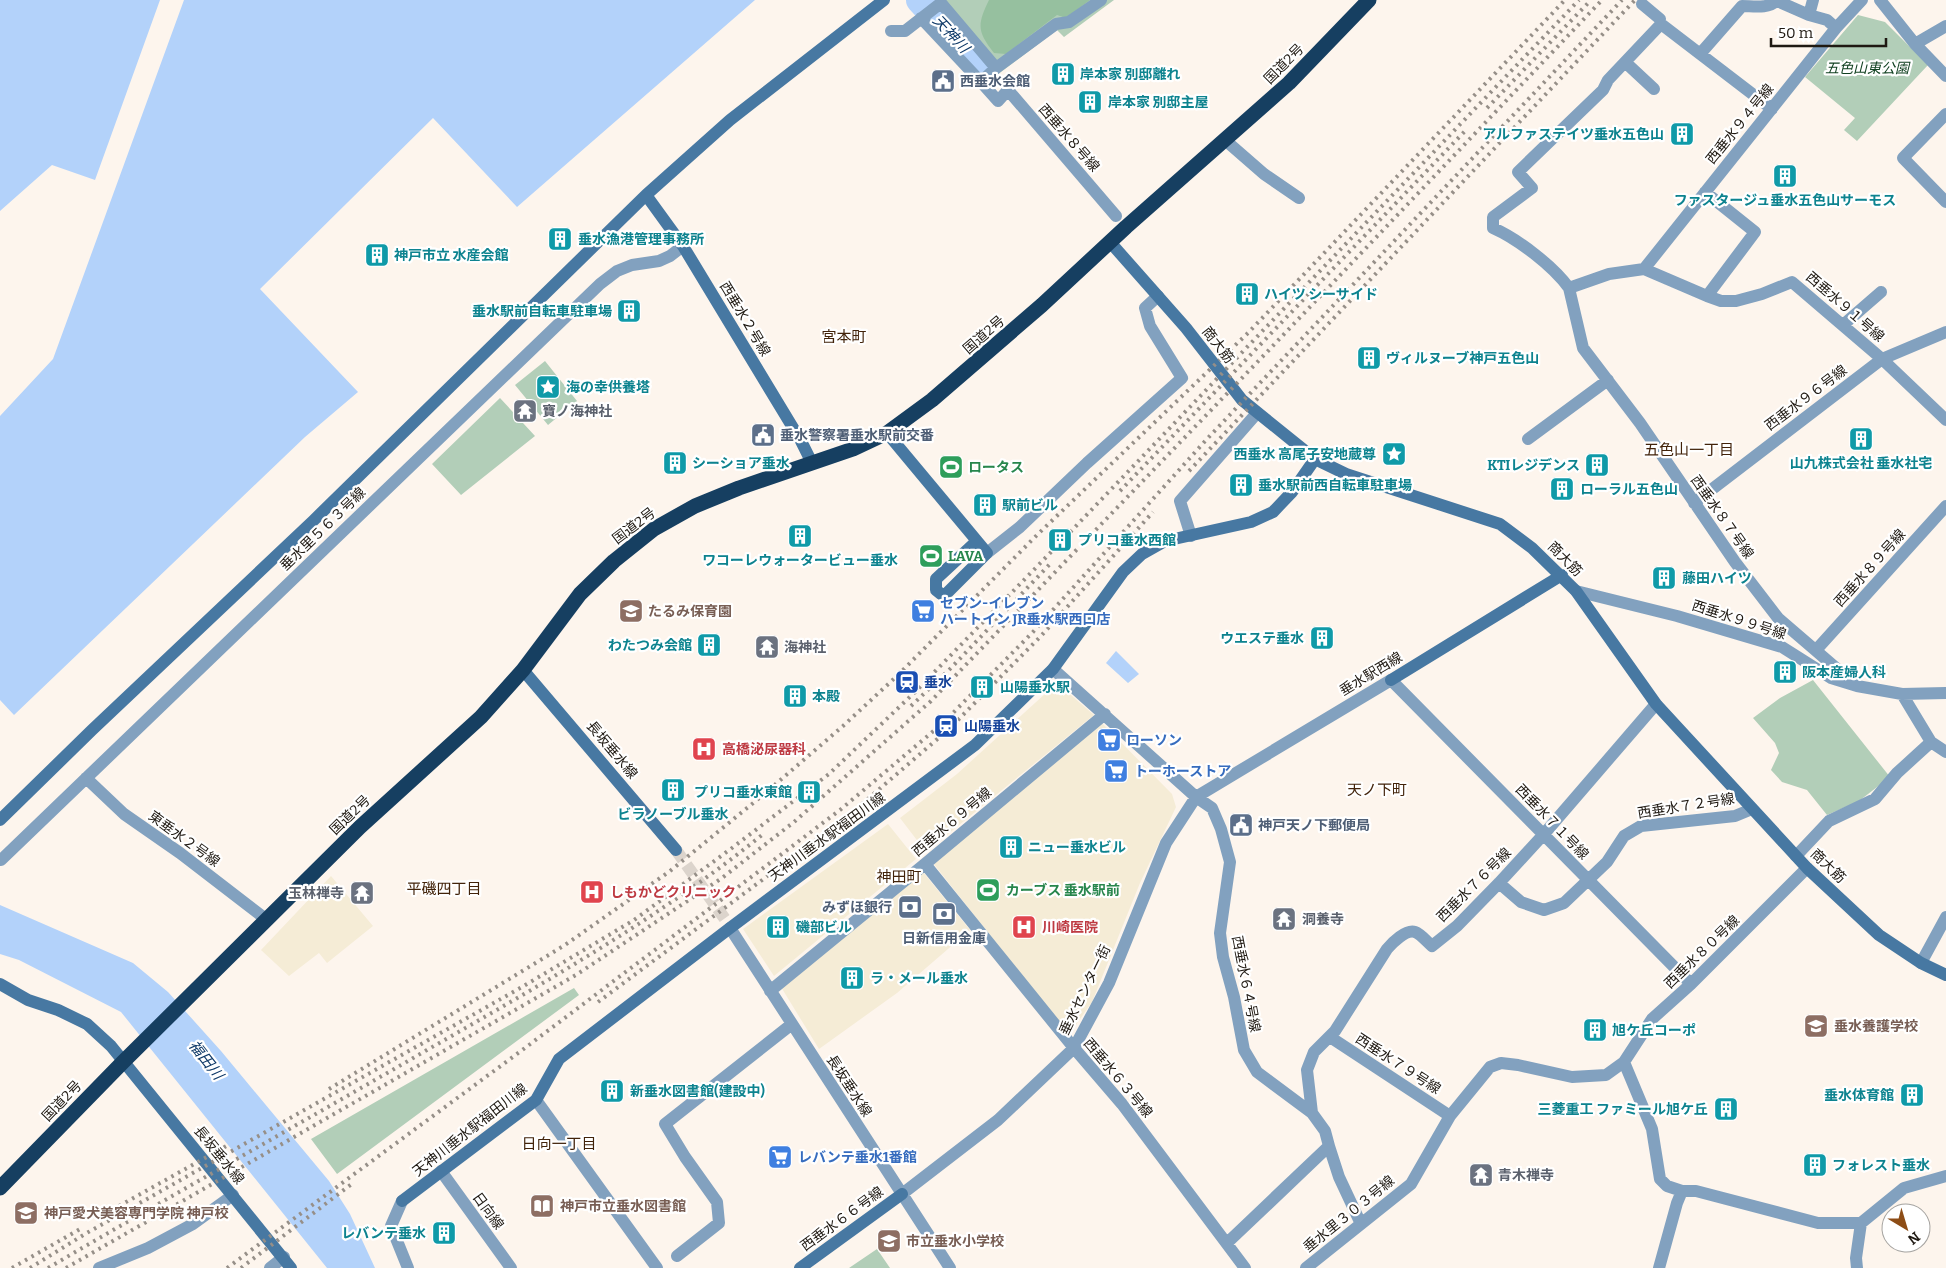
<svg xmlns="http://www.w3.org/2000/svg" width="1946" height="1268" font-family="Bitter,'Noto Sans JP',serif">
  <rect width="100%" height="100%" fill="#fdf5ed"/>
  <path fill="#f5ecd6" d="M1057,683L1094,715L926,852L900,818L957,774Z
    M1100,721L1172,794L1176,807L1140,883L1092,1002L1069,1035L933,863Z
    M888,824L916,859L774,976L743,929Z
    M923,872L970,930L897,993L819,1049L781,987Z
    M331,876L373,926L327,963L319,953L289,976L261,950Z"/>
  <path fill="#b2ceb8" d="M932,0H1114L1064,37L1057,30L997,75Z
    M1858,15L1885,22L1928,65L1857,141L1844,130L1855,118L1805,77Z
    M545,361L577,401L548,425L515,385Z
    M500,398L535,436L461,495L432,464Z
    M1813,680L1890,777L1859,801L1827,815L1807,790L1782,782L1771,770L1779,753L1775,743L1753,718L1780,698Z
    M574,988L579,995L337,1174L311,1139Z
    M877,1249L890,1268H849Z"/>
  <path fill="#96c09f" d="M989,0H1090L1066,18L1057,15L1006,54L994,53C977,31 977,25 989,0Z"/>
  <path fill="#b3d2fa" d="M0,0H160L95,180L52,165L0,211Z
    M184,0H755L517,207L433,118L260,289L358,392L305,437L14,715L0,700V416L53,359Z
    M1116,651L1139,674L1128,683L1106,663Z
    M0,905L133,963L168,992L221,1051L329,1181L350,1214L375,1268H327L121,1012L19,960L0,954Z"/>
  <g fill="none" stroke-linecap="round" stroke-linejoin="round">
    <path stroke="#b3d2fa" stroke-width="28" d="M920,0L983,68"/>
    <path stroke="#dcd4cc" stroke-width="12" stroke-dasharray="12 6" stroke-linecap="butt" d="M676,850L725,919"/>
    <path stroke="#82a1bf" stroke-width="12" d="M1101,0L1069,22L1056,24L996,68L981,82L998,101L1008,90L1116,216
      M1775,0L1809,15L1827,20L1836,28
      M1880,0L1915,44L1946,76
      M1642,4L1660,19
      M1809,15L1813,0
      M921,18L981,82
      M891,31H905L941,3L996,68
      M1915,44L1946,26
      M1700,54L1742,6C1753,6 1768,9 1776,1
      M1625,62L1654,89
      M1772,109L1661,24L1608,80L1603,90L1518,172L1532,188L1493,217V228C1518,239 1553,266 1569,288L1609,274L1644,269L1707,296L1721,301H1736L1762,294L1792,282L1882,359L1946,420
      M1946,114L1903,158L1946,202
      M1225,140L1264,174L1299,198
      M1705,192L1755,232L1707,296
      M1644,269L1836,28L1862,0
      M1569,288L1583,348L1640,423L1735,562L1778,618L1857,686
      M1843,325L1881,292
      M1528,439L1608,380
      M1694,503L1882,359L1946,332
      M1191,536L1180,501L1257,413
      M987,553L1020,527L1087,463L1182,378L1150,326L1145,308L1158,296
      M1576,591L1677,616L1782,647L1831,678L1857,686L1902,694L1946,693
      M1817,649L1946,506
      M1053,669L1196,797L1212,808L1221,829L1230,862L1220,933L1223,957L1234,997L1244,1050L1257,1072L1312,1113L1325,1131L1329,1146L1227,1243
      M1902,694L1931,742L1946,752
      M86,778L124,814L180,853L267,920
      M1796,856L1829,821L1875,799L1897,773L1931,742
      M1,860L600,284L617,271L632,265L659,261L670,256L683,246
      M925,864L1074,1048L1122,1104L1245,1268
      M1499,883L1521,902L1544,910L1564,903L1607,862L1624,836L1641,826L1735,816L1752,809
      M730,928L950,1268
      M1921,963L1946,917
      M770,991L925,864L1105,714
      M1330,1037L1450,1116
      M1624,1062L1652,1129L1660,1179L1667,1186L1682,1191
      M536,1100L657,1268
      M1312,1113L1307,1070L1314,1052L1335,1031L1387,949C1392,943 1406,929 1415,932C1421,934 1427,942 1432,946L1457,926L1499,883L1544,834L1656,704
      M1329,1146L1339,1177L1361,1224
      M441,1171L511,1268
      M902,1194L998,1120L1074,1048L1109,983L1166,843L1196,797L1391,680L1691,984
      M402,1201L391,1226L408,1268
      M677,1256L719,1223L717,1202L685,1157L665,1124L792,1024
      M99,1268L148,1248L193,1224L233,1195
      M270,1268L284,1257
      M1306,1268L1411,1184L1450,1116L1490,1067L1501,1063L1518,1065L1572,1077L1606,1075L1624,1062L1652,1019L1691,984L1807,868
      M1659,1268L1677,1203L1682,1191H1696L1818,1223H1861
      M1857,1268L1856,1258L1861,1223L1904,1188L1946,1176"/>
    <path stroke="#4778a2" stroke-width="12" d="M646,195L683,246L801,441L812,463
      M1110,242L1186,328L1242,400L1315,459L1346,474L1500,524L1532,548L1576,591L1656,704L1807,868L1879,935L1921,963L1946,975
      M887,433L977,541L936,579V590L941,594H946L987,553L977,541
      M523,670L676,850
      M1391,680L1562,575
      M0,820L92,730L313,521L646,195L730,120L884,0
      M0,984L28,1000L58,1010L87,1024L111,1046L291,1268
      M402,1201L536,1100L559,1059L730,928L975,745L1053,669L1123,572L1142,554L1165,541L1251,522L1273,512L1292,492L1315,459
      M800,1268L902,1194"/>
    <path stroke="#163f61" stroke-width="15" d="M0,1188L123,1062L360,827L481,717L523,670L580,594L614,561L654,529L695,506L739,488L853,449L887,433L932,400L1042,305L1126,227L1289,83L1369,0"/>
    <path stroke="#968f88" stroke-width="4" stroke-dasharray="2.5 5" stroke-linecap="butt" d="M1487,108L1591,0
      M1189,471L1635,0
      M1120,491L1466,130
      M911,706L951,668L1051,563
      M598,1002L847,817L949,729L1040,637L1153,512
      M329,1089L565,945L670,871L763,795L843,726L898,675L1038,534L1248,333L1565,0
      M119,1206L230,1144
      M12,1268L80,1229
      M30,1268L85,1234L522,987L634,920L732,848L829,774L915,692L1055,548L1579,0
      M48,1268C174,1194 301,1123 427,1050C542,984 658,919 762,835
      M66,1268L576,975L722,878L794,822L931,701L1268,351L1602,0
      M227,1268L525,1048L840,810L943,723L1033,632L1207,439L1622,0
      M241,1268L353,1183"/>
  </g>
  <defs>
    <symbol id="building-square" viewBox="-11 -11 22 22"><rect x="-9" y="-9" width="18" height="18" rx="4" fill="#0f9aa8" stroke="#fff"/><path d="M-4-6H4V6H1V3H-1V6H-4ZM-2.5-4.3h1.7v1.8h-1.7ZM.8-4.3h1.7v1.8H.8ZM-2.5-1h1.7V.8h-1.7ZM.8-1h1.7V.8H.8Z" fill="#fff"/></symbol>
    <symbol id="civic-square" viewBox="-11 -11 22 22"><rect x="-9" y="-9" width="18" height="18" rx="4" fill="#5c6f8a" stroke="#fff"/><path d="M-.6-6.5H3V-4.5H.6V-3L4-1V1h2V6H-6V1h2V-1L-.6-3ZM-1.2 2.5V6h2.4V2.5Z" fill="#fff"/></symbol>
    <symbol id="sight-square" viewBox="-11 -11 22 22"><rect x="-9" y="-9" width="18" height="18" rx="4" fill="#0f9aa8" stroke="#fff"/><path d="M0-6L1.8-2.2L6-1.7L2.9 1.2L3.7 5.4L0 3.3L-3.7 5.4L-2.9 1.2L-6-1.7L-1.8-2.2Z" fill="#fff"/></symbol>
    <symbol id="temple-square" viewBox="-11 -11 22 22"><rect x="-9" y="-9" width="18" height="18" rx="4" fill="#6b7280" stroke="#fff"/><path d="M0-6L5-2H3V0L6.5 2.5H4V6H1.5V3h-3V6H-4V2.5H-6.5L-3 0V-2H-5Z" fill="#fff"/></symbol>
    <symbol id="stadium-square" viewBox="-11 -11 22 22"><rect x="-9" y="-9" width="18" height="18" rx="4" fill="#2e9e5b" stroke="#fff"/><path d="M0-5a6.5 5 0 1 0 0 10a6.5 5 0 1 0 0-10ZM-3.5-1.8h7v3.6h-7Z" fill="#fff"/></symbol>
    <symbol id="school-square" viewBox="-11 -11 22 22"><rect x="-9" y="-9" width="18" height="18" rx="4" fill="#8d6e63" stroke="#fff"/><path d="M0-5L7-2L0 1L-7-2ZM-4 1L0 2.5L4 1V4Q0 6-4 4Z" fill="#fff"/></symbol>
    <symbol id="supermarket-square" viewBox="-11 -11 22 22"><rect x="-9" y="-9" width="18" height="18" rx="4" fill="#3f7fe0" stroke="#fff"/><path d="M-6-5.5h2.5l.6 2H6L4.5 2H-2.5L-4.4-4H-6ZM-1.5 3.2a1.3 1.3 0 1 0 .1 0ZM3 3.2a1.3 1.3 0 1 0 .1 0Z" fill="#fff"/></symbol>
    <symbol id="station-square" viewBox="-11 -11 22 22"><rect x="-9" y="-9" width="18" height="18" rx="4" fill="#1a4fb4" stroke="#fff"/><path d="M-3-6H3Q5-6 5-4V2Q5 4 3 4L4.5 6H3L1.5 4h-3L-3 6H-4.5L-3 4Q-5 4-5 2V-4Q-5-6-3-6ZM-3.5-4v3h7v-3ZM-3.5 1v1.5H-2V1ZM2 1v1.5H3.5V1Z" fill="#fff"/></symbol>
    <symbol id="hospital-square" viewBox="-11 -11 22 22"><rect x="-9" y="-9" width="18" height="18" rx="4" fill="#e0444e" stroke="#fff"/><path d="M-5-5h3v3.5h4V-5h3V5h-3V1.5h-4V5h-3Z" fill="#fff"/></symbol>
    <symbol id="bank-square" viewBox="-11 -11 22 22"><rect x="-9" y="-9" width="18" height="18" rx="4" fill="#5c6f8a" stroke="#fff"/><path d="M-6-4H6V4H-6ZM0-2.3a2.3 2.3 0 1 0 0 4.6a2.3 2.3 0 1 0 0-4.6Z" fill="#fff"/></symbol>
    <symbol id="library-square" viewBox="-11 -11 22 22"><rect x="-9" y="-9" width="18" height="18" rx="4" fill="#8d6e63" stroke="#fff"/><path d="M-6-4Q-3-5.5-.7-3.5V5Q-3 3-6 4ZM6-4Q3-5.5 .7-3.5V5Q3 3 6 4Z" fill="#fff"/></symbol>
  </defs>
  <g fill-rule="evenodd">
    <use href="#building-square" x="1049" y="60" width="28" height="28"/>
    <use href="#civic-square" x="929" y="67" width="28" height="28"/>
    <use href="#building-square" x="1076" y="88" width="28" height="28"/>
    <use href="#building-square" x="1668" y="120" width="28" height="28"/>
    <use href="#building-square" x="1771" y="162" width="28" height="28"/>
    <use href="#building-square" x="546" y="225" width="28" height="28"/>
    <use href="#building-square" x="363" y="241" width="28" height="28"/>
    <use href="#building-square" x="1233" y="280" width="28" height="28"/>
    <use href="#building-square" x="615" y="297" width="28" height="28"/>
    <use href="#building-square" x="1355" y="344" width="28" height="28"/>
    <use href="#sight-square" x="534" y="373" width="28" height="28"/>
    <use href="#temple-square" x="511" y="397" width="28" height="28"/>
    <use href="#civic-square" x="749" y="421" width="28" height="28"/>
    <use href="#building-square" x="1847" y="425" width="28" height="28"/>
    <use href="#sight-square" x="1380" y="440" width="28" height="28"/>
    <use href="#building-square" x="661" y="449" width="28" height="28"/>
    <use href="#building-square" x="1583" y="451" width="28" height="28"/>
    <use href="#stadium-square" x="937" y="453" width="28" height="28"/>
    <use href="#building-square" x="1227" y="471" width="28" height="28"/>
    <use href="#building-square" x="1548" y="475" width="28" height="28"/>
    <use href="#building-square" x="971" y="491" width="28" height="28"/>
    <use href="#building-square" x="786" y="522" width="28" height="28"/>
    <use href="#building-square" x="1046" y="526" width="28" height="28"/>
    <use href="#stadium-square" x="917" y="542" width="28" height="28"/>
    <use href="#building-square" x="1650" y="564" width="28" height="28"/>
    <use href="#school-square" x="617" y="597" width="28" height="28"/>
    <use href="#supermarket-square" x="909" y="597" width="28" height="28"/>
    <use href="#building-square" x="1308" y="624" width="28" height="28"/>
    <use href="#building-square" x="695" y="631" width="28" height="28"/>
    <use href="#temple-square" x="753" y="633" width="28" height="28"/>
    <use href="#building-square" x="1771" y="658" width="28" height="28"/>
    <use href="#station-square" x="893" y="668" width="28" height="28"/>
    <use href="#building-square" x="968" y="673" width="28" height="28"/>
    <use href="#building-square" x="781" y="682" width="28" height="28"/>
    <use href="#station-square" x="932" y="712" width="28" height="28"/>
    <use href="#supermarket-square" x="1095" y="726" width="28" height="28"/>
    <use href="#hospital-square" x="690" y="735" width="28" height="28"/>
    <use href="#supermarket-square" x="1102" y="757" width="28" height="28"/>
    <use href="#building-square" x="659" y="776" width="28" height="28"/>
    <use href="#building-square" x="795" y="778" width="28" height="28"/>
    <use href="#civic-square" x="1227" y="811" width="28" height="28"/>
    <use href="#building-square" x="997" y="833" width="28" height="28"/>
    <use href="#stadium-square" x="974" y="876" width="28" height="28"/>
    <use href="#hospital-square" x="578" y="878" width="28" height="28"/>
    <use href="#temple-square" x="348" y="879" width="28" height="28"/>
    <use href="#bank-square" x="896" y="893" width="28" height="28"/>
    <use href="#bank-square" x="930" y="900" width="28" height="28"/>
    <use href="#temple-square" x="1270" y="905" width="28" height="28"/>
    <use href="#building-square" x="764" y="913" width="28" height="28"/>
    <use href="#hospital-square" x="1010" y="913" width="28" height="28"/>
    <use href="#building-square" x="838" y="964" width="28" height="28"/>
    <use href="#school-square" x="1802" y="1012" width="28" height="28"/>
    <use href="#building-square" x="1581" y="1016" width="28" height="28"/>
    <use href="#building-square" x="598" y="1077" width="28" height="28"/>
    <use href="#building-square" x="1898" y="1081" width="28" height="28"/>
    <use href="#building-square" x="1712" y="1095" width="28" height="28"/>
    <use href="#supermarket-square" x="766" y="1143" width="28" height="28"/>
    <use href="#building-square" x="1801" y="1151" width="28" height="28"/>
    <use href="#temple-square" x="1467" y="1161" width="28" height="28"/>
    <use href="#library-square" x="528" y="1192" width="28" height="28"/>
    <use href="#school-square" x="12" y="1199" width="28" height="28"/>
    <use href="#building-square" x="430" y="1219" width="28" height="28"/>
    <use href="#school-square" x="875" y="1227" width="28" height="28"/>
  </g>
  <g text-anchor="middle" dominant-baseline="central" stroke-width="4.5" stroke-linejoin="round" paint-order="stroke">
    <g font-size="14" fill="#1f1912" stroke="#fff">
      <text transform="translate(1284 64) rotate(-45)">国道2号</text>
      <text transform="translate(1740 124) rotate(-51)">西垂水９４号線</text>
      <text transform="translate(1069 138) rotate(49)">西垂水８号線</text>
      <text transform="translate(1845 307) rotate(41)">西垂水９１号線</text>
      <text transform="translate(745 319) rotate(59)">西垂水２号線</text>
      <text transform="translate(984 335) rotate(-41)">国道2号</text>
      <text transform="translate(1218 345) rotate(52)">商大筋</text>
      <text transform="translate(1806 398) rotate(-37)">西垂水９６号線</text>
      <text transform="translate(1722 517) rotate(55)">西垂水８７号線</text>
      <text transform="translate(634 526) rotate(-37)">国道2号</text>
      <text transform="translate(323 529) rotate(-44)">垂水里５６３号線</text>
      <text transform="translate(1565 559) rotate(45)">商大筋</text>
      <text transform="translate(1870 568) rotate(-48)">西垂水８９号線</text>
      <text transform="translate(1739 620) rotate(18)">西垂水９９号線</text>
      <text transform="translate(1371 674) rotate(-31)">垂水駅西線</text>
      <text transform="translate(612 750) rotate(50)">長坂垂水線</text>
      <text transform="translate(1686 806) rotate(-9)">西垂水７２号線</text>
      <text transform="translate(350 815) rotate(-44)">国道2号</text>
      <text transform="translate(952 822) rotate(-40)">西垂水６９号線</text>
      <text transform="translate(1552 822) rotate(46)">西垂水７１号線</text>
      <text transform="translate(827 837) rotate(-36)">天神川垂水駅福田川線</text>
      <text transform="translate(184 839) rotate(36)">東垂水２号線</text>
      <text transform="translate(1828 866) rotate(44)">商大筋</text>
      <text transform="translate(1474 885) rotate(-45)">西垂水７６号線</text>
      <text transform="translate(1702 952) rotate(-44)">西垂水８０号線</text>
      <text transform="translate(1246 984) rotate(79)">西垂水６４号線</text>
      <text transform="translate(1085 990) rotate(-64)">垂水センター街</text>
      <text transform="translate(1398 1064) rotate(33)">西垂水７９号線</text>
      <text transform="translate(1118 1078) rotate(50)">西垂水６３号線</text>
      <text transform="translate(849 1086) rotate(57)">長坂垂水線</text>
      <text transform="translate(62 1101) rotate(-46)">国道2号</text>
      <text transform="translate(470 1130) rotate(-38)">天神川垂水駅福田川線</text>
      <text transform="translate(219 1155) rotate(51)">長坂垂水線</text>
      <text transform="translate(488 1211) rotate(54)">日向線</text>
      <text transform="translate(1349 1214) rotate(-39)">垂水里３０３号線</text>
      <text transform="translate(842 1219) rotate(-36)">西垂水６６号線</text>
    </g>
    <g font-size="14" font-style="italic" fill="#104020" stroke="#fff">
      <text x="1867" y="68">五色山東公園</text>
    </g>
    <g font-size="14" font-weight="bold" fill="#0d838f" stroke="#fff" text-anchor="start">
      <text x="1080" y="74">岸本家 別邸離れ</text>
      <text x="1108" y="102">岸本家 別邸主屋</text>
      <text x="1664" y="134" text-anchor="end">アルファステイツ垂水五色山</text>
      <text x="1785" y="200" text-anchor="middle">ファスタージュ垂水五色山サーモス</text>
      <text x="578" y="239">垂水漁港管理事務所</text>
      <text x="394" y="255">神戸市立 水産会館</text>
      <text x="1264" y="294">ハイツ シーサイド</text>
      <text x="612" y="311" text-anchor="end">垂水駅前自転車駐車場</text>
      <text x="1386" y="358">ヴィルヌーブ神戸五色山</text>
      <text x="566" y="387">海の幸供養塔</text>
      <text x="1376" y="454" text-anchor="end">西垂水 高尾子安地蔵尊</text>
      <text x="692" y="463">シーショア垂水</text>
      <text x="1861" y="463" text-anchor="middle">山九株式会社 垂水社宅</text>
      <text x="1580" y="465" text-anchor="end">KTIレジデンス</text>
      <text x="1258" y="485">垂水駅前西自転車駐車場</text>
      <text x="1580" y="489">ローラル五色山</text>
      <text x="1002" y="505">駅前ビル</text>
      <text x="1078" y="540">プリコ垂水西館</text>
      <text x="800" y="560" text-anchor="middle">ワコーレウォータービュー垂水</text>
      <text x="1682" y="578">藤田ハイツ</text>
      <text x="1304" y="638" text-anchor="end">ウエステ垂水</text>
      <text x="692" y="645" text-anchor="end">わたつみ会館</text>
      <text x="1802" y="672">阪本産婦人科</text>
      <text x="1000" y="687">山陽垂水駅</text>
      <text x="812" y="696">本殿</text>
      <text x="792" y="792" text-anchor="end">プリコ垂水東館</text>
      <text x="673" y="814" text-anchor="middle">ビラノーブル垂水</text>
      <text x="1028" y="847">ニュー垂水ビル</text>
      <text x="796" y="927">磯部ビル</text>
      <text x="870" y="978">ラ・メール垂水</text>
      <text x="1612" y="1030">旭ケ丘コーポ</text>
      <text x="630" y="1091">新垂水図書館(建設中)</text>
      <text x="1894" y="1095" text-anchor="end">垂水体育館</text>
      <text x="1708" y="1109" text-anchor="end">三菱重工 ファミール旭ケ丘</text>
      <text x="1832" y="1165">フォレスト垂水</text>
      <text x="426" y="1233" text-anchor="end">レバンテ垂水</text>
    </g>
    <g font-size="14" font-weight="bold" fill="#4e5e75" stroke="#fff" text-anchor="start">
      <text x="960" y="81">西垂水会館</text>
      <text x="780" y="435">垂水警察署垂水駅前交番</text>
      <text x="1258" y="825">神戸天ノ下郵便局</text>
      <text x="892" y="907" text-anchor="end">みずほ銀行</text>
      <text x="944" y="938" text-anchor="middle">日新信用金庫</text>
    </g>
    <g font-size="14" font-weight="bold" fill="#5b616d" stroke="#fff" text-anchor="start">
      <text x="542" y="411">寶ノ海神社</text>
      <text x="784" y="647">海神社</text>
      <text x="344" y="893" text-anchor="end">玉林禅寺</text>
      <text x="1302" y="919">洞養寺</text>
      <text x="1498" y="1175">青木禅寺</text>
    </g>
    <g font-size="14" font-weight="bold" fill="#27864d" stroke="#fff" text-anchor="start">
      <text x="968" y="467">ロータス</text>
      <text x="948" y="556">LAVA</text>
      <text x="1006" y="890">カーブス 垂水駅前</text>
    </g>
    <g font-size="14" font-weight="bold" fill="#366cbe" stroke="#fff" text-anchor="start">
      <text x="940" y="603">セブン-イレブン<tspan x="940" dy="16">ハートイン JR垂水駅西口店</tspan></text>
      <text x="1126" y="740">ローソン</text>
      <text x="1134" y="771">トーホーストア</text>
      <text x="798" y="1157">レバンテ垂水1番館</text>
    </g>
    <g font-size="14" font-weight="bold" fill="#785e54" stroke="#fff" text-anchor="start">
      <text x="648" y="611">たるみ保育園</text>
      <text x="1834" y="1026">垂水養護学校</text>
      <text x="560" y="1206">神戸市立垂水図書館</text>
      <text x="44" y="1213">神戸愛犬美容専門学院 神戸校</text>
      <text x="906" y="1241">市立垂水小学校</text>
    </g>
    <g font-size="14" font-weight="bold" fill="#164399" stroke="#fff" text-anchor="start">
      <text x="924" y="682">垂水</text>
      <text x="964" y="726">山陽垂水</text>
    </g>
    <g font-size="14" font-weight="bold" fill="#be3a42" stroke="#fff" text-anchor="start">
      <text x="722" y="749">高橋泌尿器科</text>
      <text x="610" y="892">しもかどクリニック</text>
      <text x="1042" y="927">川崎医院</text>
    </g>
    <g font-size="15" font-style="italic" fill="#0d3867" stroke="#fff">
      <text transform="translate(951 34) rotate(47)">天神川</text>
      <text transform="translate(206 1060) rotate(52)">福田川</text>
    </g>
    <g font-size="15" fill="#42230a" stroke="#fff">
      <text x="844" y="337">宮本町</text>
      <text x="1689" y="450">五色山一丁目</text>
      <text x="1377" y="790">天ノ下町</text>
      <text x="899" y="877">神田町</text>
      <text x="444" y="889">平磯四丁目</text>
      <text x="559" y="1144">日向一丁目</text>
    </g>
  </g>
  <g transform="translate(1906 1228) rotate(142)"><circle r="24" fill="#ffffff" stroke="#a5a3a0"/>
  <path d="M0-4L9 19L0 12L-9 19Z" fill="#8d4d16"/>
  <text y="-8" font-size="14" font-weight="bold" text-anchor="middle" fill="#1f1912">N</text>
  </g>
  <path d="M1771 38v8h115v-8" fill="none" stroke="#1f1912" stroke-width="2.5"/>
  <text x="1778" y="38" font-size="15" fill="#1f1912" stroke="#ffffff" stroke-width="4" paint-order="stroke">50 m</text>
</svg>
